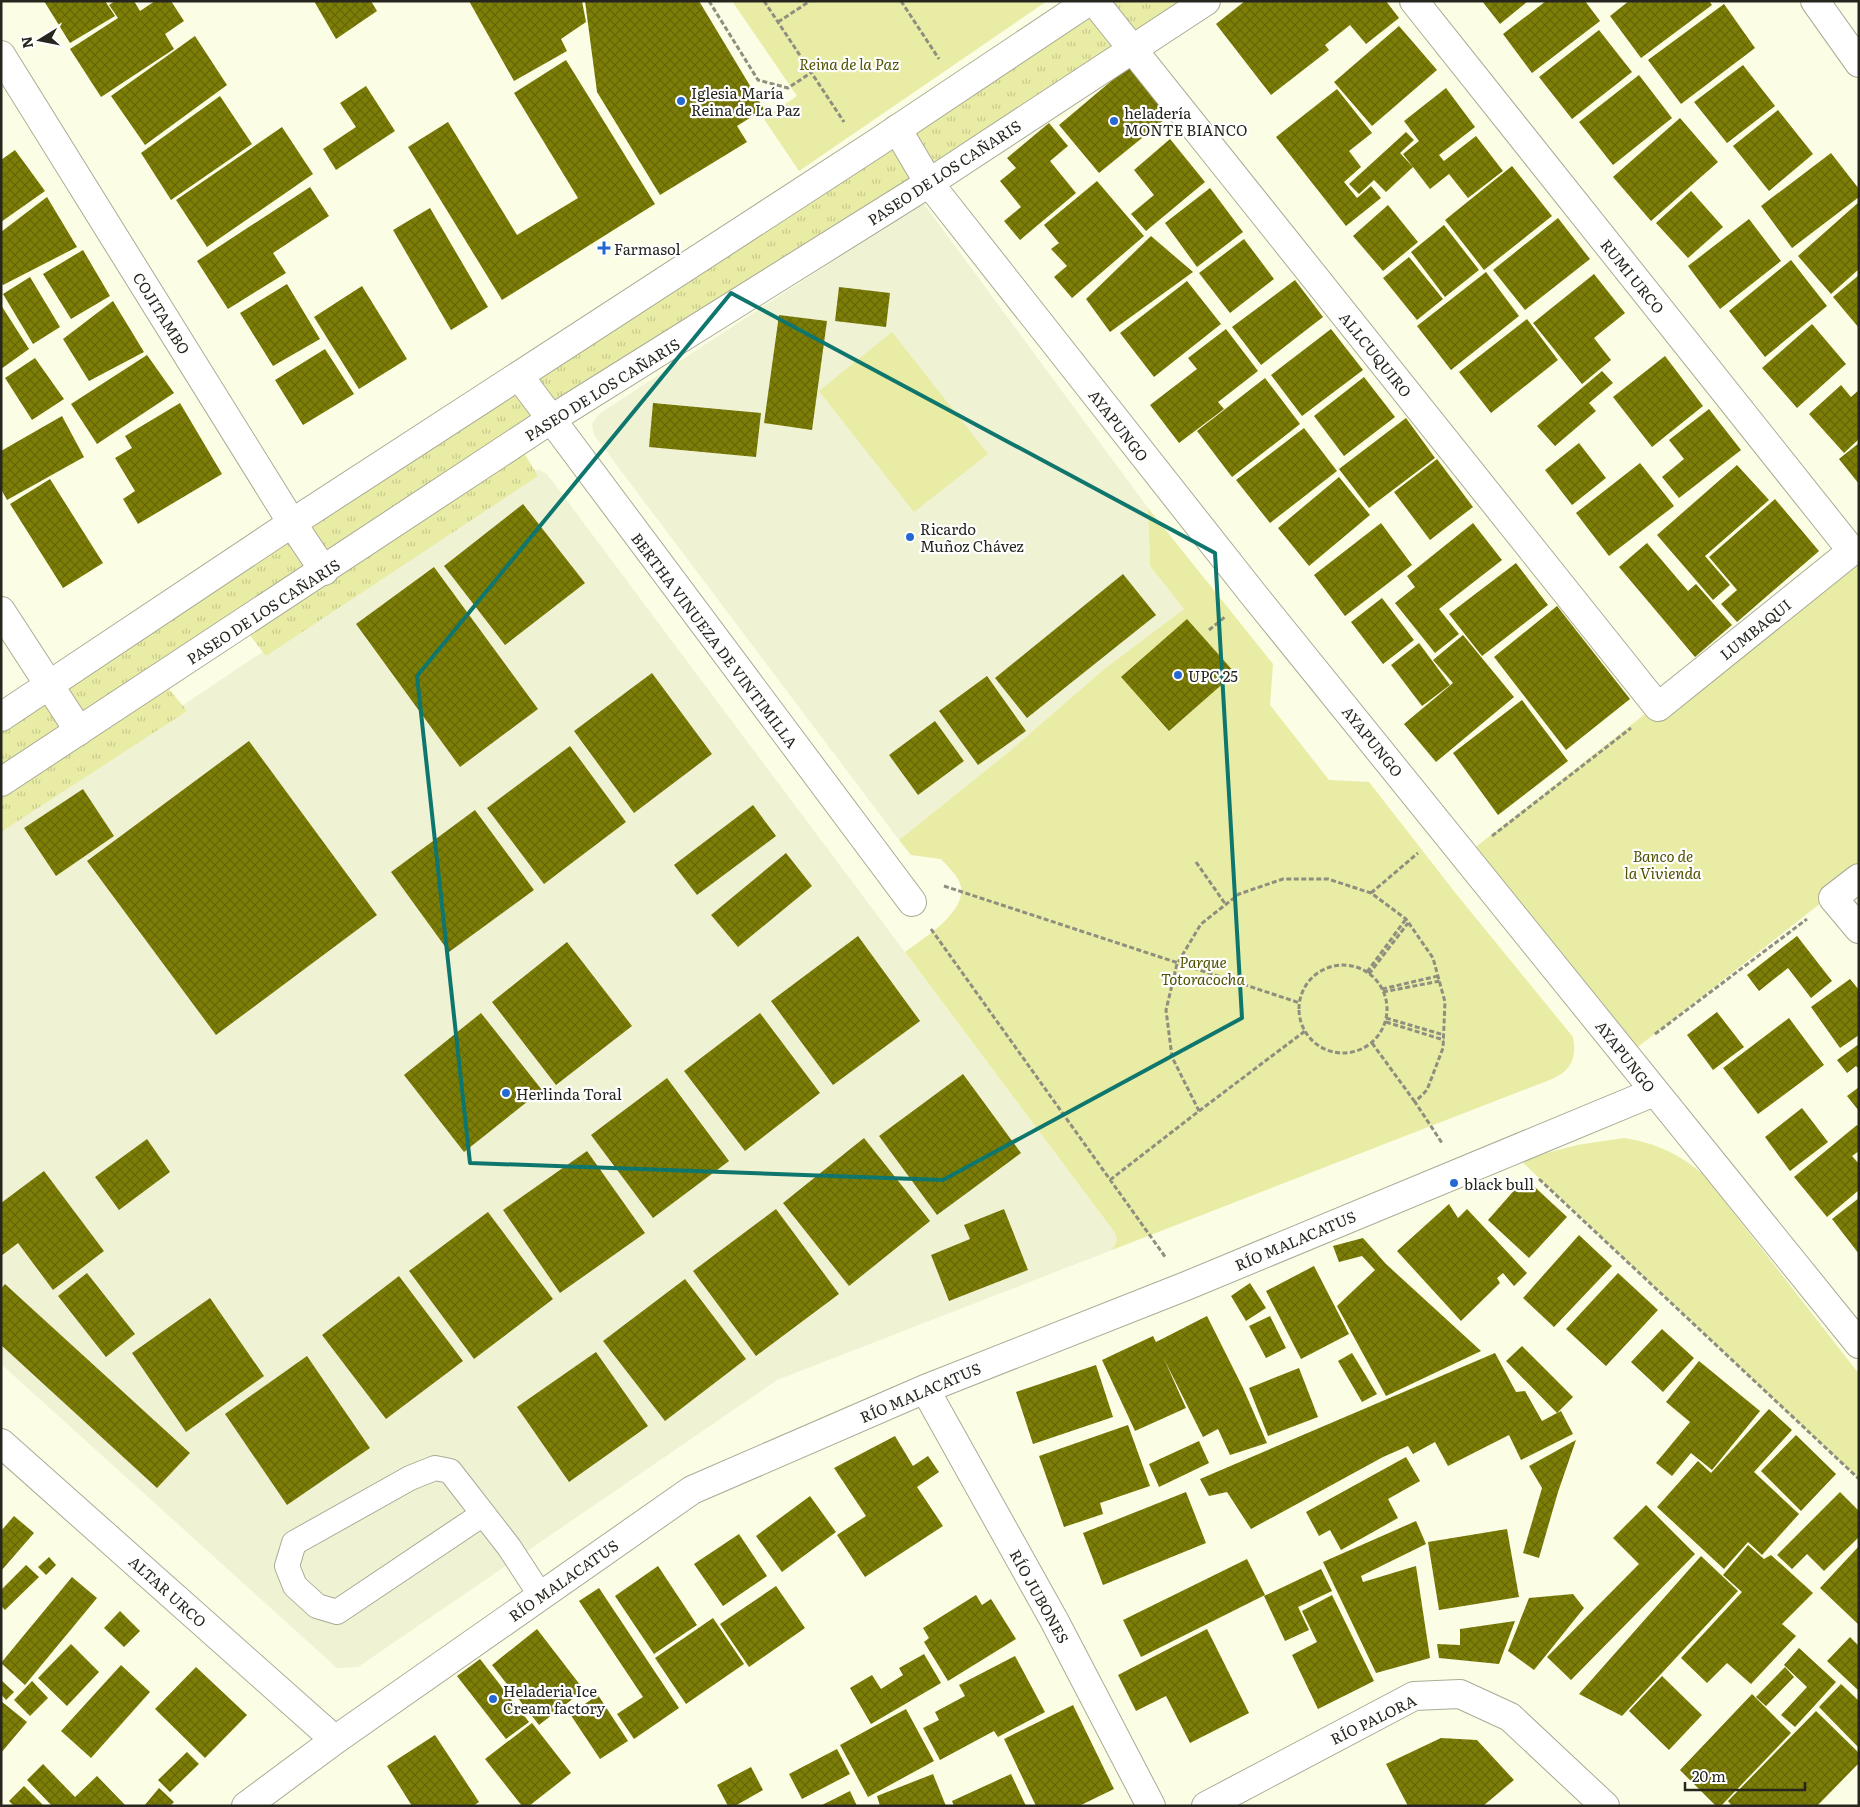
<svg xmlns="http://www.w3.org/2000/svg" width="1860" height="1807" font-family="Literata,serif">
  <defs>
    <pattern id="grass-tufts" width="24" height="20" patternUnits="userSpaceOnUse" patternTransform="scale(1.25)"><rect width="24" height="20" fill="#e9eca4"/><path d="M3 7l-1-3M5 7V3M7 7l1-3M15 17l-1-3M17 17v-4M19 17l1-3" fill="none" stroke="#c8ca8d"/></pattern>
    <pattern id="building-cross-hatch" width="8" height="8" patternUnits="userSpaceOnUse" patternTransform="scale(1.25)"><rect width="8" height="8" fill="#7d7e07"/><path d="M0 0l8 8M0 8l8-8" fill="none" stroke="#666707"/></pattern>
  </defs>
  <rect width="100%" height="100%" fill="#fbfde5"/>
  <path fill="#f0f2d4" d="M924,204L1148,508L1150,566L1184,609L1103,670L1010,751L899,840L594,435L592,424L599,414L918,205Z
    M539,470L547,474L1115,1233L1117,1240L1112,1250L777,1380L358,1667L337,1668L1,1364V827L533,471Z"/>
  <path fill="url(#grass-tufts)" d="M1103,1H1194L1133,41Z
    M1090,7L1124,48L933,174L906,132Z
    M895,138L923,180L552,411L527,376Z
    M520,385L543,418L326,563L301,523Z
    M521,448L538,476L266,656L246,630Z
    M290,532L315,570L81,722L58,686Z
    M164,683L187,711L1,832V790Z
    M47,694L71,730L1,776V724Z"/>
  <path fill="#e9eca4" d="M732,1H1047L799,171L764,119L797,96Z
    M892,332L988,454L914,512L819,391Z
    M1148,508L1273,664L1270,705L1329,780L1369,782L1457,895L1573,1037C1577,1058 1571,1071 1552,1079L1112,1250L1117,1240L1115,1233L905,952C923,938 965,914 961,887C959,876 948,867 941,859L911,855L899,840L1010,751L1103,670L1184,609L1150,566Z
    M1859,546V873L1634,1050L1472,850Z
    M1624,1138C1656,1143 1680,1154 1705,1176L1859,1374V1479L1520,1160L1577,1145Z"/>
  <path fill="url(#building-cross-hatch)" d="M44,1H105L115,16L70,43Z
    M115,1H134L140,11L155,1H171L184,21L165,34L174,49L101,97L70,49L118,18L109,5Z
    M314,1H371L377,11L336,39Z
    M469,1H582L586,22L561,39L567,51L514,81Z
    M585,1H699L764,109L737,126L747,142L660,195L597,92Z
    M1245,1H1386L1399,18L1366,44L1350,25L1325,45L1329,50L1271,95L1216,24Z
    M1482,1H1528L1500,24Z
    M1546,1H1585L1600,21L1532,73L1503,34Z
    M1629,1H1709L1712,5L1641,58L1610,16Z
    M1724,4L1755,48L1681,104L1648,60Z
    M1399,26L1437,70L1372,126L1334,82Z
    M1599,30L1632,72L1572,119L1539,77Z
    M195,36L227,85L145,145L111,96Z
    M566,60L655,204L502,300L408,147L448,122L517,235L578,198L514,93Z
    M1743,65L1775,106L1727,143L1694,102Z
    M1128,67L1169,116L1099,173L1059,125Z
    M1639,75L1672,118L1613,165L1579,122Z
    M366,86L395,131L336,170L323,149L356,127L340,103Z
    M1446,88L1475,127L1439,155L1444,161L1476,136L1503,171L1468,198L1449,174L1430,189L1403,154L1419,141L1404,121Z
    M1337,89L1372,133L1349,151L1361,167L1344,182L1357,198L1371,186L1381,198L1346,226L1276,137Z
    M220,96L252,144L171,200L141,153Z
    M1778,110L1813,154L1769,191L1733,146Z
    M1680,118L1718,162L1651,221L1613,177Z
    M1049,123L1068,146L1050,161L1076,193L1020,240L1004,221L1021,207L1000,181L1016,168L1007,158Z
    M282,127L313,174L207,247L176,200Z
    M1406,132L1414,140L1400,153L1413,167L1386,192L1374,180L1359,194L1349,184Z
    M1170,139L1205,182L1146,231L1131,214L1154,195L1134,170Z
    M15,150L45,191L1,222V160Z
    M1831,153L1859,189V197L1792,248L1761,206Z
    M1512,166L1552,216L1484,270L1445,220Z
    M1097,181L1144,236L1072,298L1054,277L1067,266L1051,249L1059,243L1044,225Z
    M310,187L329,216L273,253L286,273L228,309L197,261Z
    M1210,188L1243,232L1197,267L1165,223Z
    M1691,191L1723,227L1688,258L1656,223Z
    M47,197L77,247L3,285L1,282V232Z
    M1859,202V269L1831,294L1798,256Z
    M1388,205L1418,242L1383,271L1353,236Z
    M430,208L488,307L451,330L393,230Z
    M1558,218L1590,259L1525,310L1493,270Z
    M1749,219L1781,261L1720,309L1688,266Z
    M1444,225L1479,270L1445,297L1411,252Z
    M1151,236L1193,272L1110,332L1086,299Z
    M1244,239L1274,279L1230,313L1199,273Z
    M83,250L110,296L71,319L43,274Z
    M1409,257L1443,299L1417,320L1383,278Z
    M1791,260L1827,306L1765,357L1729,311Z
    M1486,272L1519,316L1451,370L1417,326Z
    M1594,274L1625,313L1594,338L1611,360L1582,384L1533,323Z
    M1859,275V328L1833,297Z
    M30,277L60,327L33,344L3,294Z
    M1295,280L1323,317L1261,365L1232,327Z
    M1187,281L1221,324L1154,377L1120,333Z
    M287,284L320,339L273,366L240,313Z
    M362,286L407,359L359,389L314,317Z
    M839,287L890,293L886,327L835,321Z
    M113,301L144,352L89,381L63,339Z
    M1,305L29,349L1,369Z
    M779,315L827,321L812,430L764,423Z
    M1527,319L1558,360L1491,413L1459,372Z
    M1812,324L1846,364L1797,408L1762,368Z
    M1226,329L1258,371L1218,402L1224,409L1179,443L1150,405L1197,369L1188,358Z
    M1331,329L1363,370L1302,416L1271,375Z
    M325,349L354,394L303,425L275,380Z
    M147,355L174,393L97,444L71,404Z
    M1665,356L1703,406L1652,447L1613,397Z
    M35,358L64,399L32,420L5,378Z
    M1602,371L1613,383L1589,403L1596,411L1555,446L1537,426Z
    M1364,377L1395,417L1344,456L1314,416Z
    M1265,378L1300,424L1232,477L1197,431Z
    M1841,385L1851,397L1859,390V439L1844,453L1809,414Z
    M180,403L222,474L138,524L123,499L135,491L115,458L132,448L125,436Z
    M653,403L761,413L756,457L649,447Z
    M1709,409L1741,450L1679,498L1662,477L1684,459L1669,440Z
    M62,416L84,457L7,500L1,489V451Z
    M1406,418L1435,458L1369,508L1339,469Z
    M1304,428L1337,471L1270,523L1236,480Z
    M1579,443L1606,478L1572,505L1545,470Z
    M1859,443V484L1839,459Z
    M1437,459L1473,507L1430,540L1394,492Z
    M1640,463L1674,506L1609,556L1576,513Z
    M1737,465L1769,500L1705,556L1730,585L1713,600L1657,535Z
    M1339,477L1370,515L1309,566L1278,528Z
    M50,479L103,563L63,588L10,504Z
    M1775,499L1819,551L1737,622L1721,604L1737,590L1709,557Z
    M523,504L585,583L505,645L444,566Z
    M1381,523L1412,565L1345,616L1314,575Z
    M1473,523L1502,560L1439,609L1459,634L1435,653L1395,603L1415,587L1407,576Z
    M1647,543L1688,591L1696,584L1732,625L1695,657L1619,567Z
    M1516,563L1548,605L1482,656L1449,614Z
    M434,567L538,709L460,767L356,624Z
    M1123,574L1156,615L1027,718L995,678Z
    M1382,598L1414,640L1383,664L1351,622Z
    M1557,606L1630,699L1566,750L1494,657Z
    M1187,619L1235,673L1169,731L1121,677Z
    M1463,635L1514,697L1436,762L1404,724L1453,683L1433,660Z
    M1419,643L1450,685L1422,706L1391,665Z
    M652,673L712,754L634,813L574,731Z
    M987,676L1026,731L978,765L939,711Z
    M1522,700L1568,761L1498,815L1453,753Z
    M935,721L964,761L918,795L889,755Z
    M249,741L377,915L216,1035L87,861Z
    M570,746L626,822L544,884L487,808Z
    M83,789L114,836L56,876L24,828Z
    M753,805L776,836L697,895L674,865Z
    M475,810L534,890L449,952L391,872Z
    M786,853L812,886L738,947L711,915Z
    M858,936L920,1021L833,1085L771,1001Z
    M1797,936L1832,981L1811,998L1788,968L1759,991L1747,975Z
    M567,942L632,1026L556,1085L492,1002Z
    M1850,979L1859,990V1035L1840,1048L1811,1007Z
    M1717,1012L1744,1047L1713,1070L1687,1035Z
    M481,1013L542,1090L464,1152L404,1075Z
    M760,1013L820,1093L745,1151L684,1071Z
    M1789,1018L1824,1065L1758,1114L1723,1068Z
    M1859,1044V1069L1856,1066L1847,1073L1837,1060Z
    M963,1074L1021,1153L937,1215L879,1136Z
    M667,1078L729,1161L653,1218L591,1135Z
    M1859,1087V1111L1847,1096Z
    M1802,1108L1828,1142L1790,1171L1765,1137Z
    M1857,1125L1859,1128V1151L1852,1156L1859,1164V1190L1827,1217L1794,1177Z
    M864,1138L930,1221L849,1286L783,1203Z
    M147,1139L170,1172L119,1210L95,1177Z
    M587,1151L645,1233L560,1293L503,1210Z
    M44,1171L104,1251L53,1290L18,1243L1,1256V1203Z
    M1525,1178L1567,1217L1529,1258L1488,1220Z
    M1859,1198V1254L1832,1219Z
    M1449,1204L1458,1218L1467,1209L1527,1273L1514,1286L1503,1273L1497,1278L1500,1283L1461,1321L1397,1251Z
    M776,1209L839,1294L756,1356L693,1271Z
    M1004,1209L1028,1270L949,1301L931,1255L970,1239L964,1225Z
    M488,1212L553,1299L474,1359L409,1271Z
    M1579,1235L1612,1266L1554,1327L1523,1298Z
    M1363,1238L1386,1264L1481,1351L1386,1396L1337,1306L1375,1270L1362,1256L1339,1262L1333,1246Z
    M1314,1266L1349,1334L1301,1359L1266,1291Z
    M87,1273L135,1334L106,1357L58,1296Z
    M1618,1273L1658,1310L1606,1366L1566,1329Z
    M399,1276L463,1361L386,1419L322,1335Z
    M685,1279L746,1359L665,1421L603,1341Z
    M1250,1283L1266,1308L1246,1321L1231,1296Z
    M5,1284L190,1453L157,1488L1,1345V1289Z
    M210,1298L264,1376L186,1432L132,1353Z
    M1207,1316L1243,1388L1267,1443L1230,1455L1218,1429L1203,1437L1164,1359L1186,1408L1135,1431L1102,1360L1153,1336L1156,1342Z
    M1270,1316L1286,1348L1266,1358L1249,1326Z
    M1662,1329L1694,1358L1663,1392L1631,1362Z
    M1522,1346L1573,1397L1557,1413L1506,1361Z
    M596,1352L648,1426L569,1482L517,1407Z
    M1352,1353L1377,1394L1362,1402L1338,1361Z
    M1495,1353L1516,1392L1525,1391L1542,1421L1561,1411L1573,1434L1521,1460L1509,1435L1448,1466L1435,1442L1413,1454L1408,1446L1383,1457L1251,1529L1227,1492L1209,1496L1200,1479Z
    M307,1356L370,1448L287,1505L225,1414Z
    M1699,1361L1760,1411L1712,1470L1691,1453L1672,1476L1656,1463L1690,1422L1666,1402Z
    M1096,1365L1113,1417L1033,1444L1016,1392Z
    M1299,1368L1318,1417L1268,1436L1249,1388Z
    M1769,1409L1792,1430L1754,1472L1799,1514L1762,1555L1748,1542L1724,1569L1657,1507L1698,1461L1711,1473Z
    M1128,1425L1150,1486L1100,1503L1103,1514L1064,1527L1039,1456Z
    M1796,1435L1836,1474L1801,1511L1761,1471Z
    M895,1436L913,1466L928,1456L939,1472L917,1487L943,1526L865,1577L837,1535L866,1516L834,1468Z
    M1576,1440L1558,1492L1539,1558L1523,1553L1542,1488L1529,1466Z
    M1199,1441L1209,1463L1159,1487L1149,1464Z
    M1406,1457L1420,1481L1388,1499L1398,1518L1341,1550L1330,1530L1319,1536L1306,1512Z
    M1186,1492L1206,1543L1103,1585L1083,1533Z
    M1840,1492L1859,1511V1537L1824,1571L1807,1554L1792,1569L1777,1555Z
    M810,1496L836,1532L782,1572L756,1536Z
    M1646,1505L1695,1554L1571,1680L1547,1657L1639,1564L1613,1538Z
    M14,1516L34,1533L1,1571V1531Z
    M1416,1521L1426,1544L1361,1576L1363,1582L1416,1566L1430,1658L1376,1673L1323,1562Z
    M1507,1529L1519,1597L1439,1610L1428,1542Z
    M739,1534L767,1576L723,1606L694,1564Z
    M1748,1545L1764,1559L1771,1555L1813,1593L1782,1624L1796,1636L1751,1684L1727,1663L1707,1683L1681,1658L1742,1592L1723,1575Z
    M1859,1546V1625L1820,1588Z
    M1701,1556L1738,1591L1622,1716L1579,1694Z
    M49,1557L56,1565L46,1575L38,1567Z
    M1247,1559L1265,1595L1141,1657L1123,1620Z
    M26,1565L39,1577L5,1610L1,1606V1590Z
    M658,1566L697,1625L654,1654L615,1596Z
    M1321,1569L1332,1591L1298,1607L1309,1630L1285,1641L1264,1596Z
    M72,1577L97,1598L25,1685L1,1663Z
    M776,1586L805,1628L749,1667L720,1624Z
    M599,1588L679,1708L634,1739L617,1714L643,1697L579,1601Z
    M1573,1594L1584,1608L1534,1670L1508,1651L1529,1598Z
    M976,1595L982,1605L991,1599L1016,1639L948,1681L924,1642L929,1638L923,1628Z
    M1332,1595L1374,1681L1318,1709L1292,1655L1317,1642L1302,1611Z
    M120,1611L140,1631L124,1647L104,1628Z
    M713,1618L744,1664L686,1704L655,1658Z
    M1515,1621L1499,1664L1439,1658L1437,1644L1460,1645V1629Z
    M537,1629L584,1690L539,1725L492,1665Z
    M1207,1629L1249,1713L1190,1743L1166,1696L1136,1711L1118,1675Z
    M1850,1637L1859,1646V1691L1827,1661Z
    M71,1644L99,1672L67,1706L38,1678Z
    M1799,1648L1836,1682L1795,1727L1781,1715L1807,1687L1784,1665Z
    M924,1654L941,1683L871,1724L850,1688L872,1675L881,1689L903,1675L899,1668Z
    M1015,1656L1045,1712L998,1737L994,1731L940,1760L923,1728L939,1720L935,1712L965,1696L959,1685Z
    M480,1659L529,1722L506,1739L457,1676Z
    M121,1665L150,1692L91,1758L61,1731Z
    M196,1667L247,1715L205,1758L155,1709Z
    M1785,1667L1794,1677L1766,1706L1756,1697Z
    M1662,1676L1702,1715L1669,1750L1629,1711Z
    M1,1680L14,1692L6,1700L1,1694Z
    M32,1681L48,1698L30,1716L14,1700Z
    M1841,1684L1859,1701V1748L1819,1707Z
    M1752,1694L1791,1733L1721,1806H1716L1680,1770Z
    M598,1695L628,1741L600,1759L570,1714Z
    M1,1701L27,1722L1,1753Z
    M1073,1705L1114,1789L1079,1806H1036L1004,1739Z
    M906,1709L934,1761L868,1797L840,1745Z
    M1816,1711L1859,1753V1763L1817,1806H1732L1728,1801Z
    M532,1723L571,1773L529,1806H522L485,1759Z
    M435,1735L479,1802L473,1806H412L387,1766Z
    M1441,1738L1477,1740L1514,1780L1483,1806H1408L1386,1764Z
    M837,1749L850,1774L802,1799L789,1774Z
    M187,1752L199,1764L170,1792L158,1780Z
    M43,1764L75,1797L97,1776L126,1806H52L27,1780Z
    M751,1767L763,1790L735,1806H728L717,1785Z
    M933,1774L946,1806H880L877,1796Z
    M1011,1774L1026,1806H954L952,1801Z
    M24,1786L44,1806H14L9,1801Z
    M159,1788L174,1802L170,1806H144Z
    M850,1791L857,1806H820Z"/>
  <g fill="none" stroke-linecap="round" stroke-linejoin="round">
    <defs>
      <path id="service" d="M483,1514L337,1612L317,1606L295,1586L287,1566L294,1543L410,1478L435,1468L450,1471L509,1547L541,1596"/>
      <path id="minor" d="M1094,1L1658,707L1852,551L1414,1
        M1,55L292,523L324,571
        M897,129L929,183L1253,594L1859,1344
        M519,376L912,902
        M1,611L79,731
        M1859,878L1833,898L1859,929
        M925,1389L1054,1620L1151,1806
        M1,1443L335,1740
        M246,1806L335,1740L692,1490L925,1389L1186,1286L1654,1092
        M1206,1806L1414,1696L1460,1694L1510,1717L1605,1806"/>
      <path id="tertiary" d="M1815,1L1859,63"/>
      <path id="secondary" d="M1,717L292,523L875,144L1089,1
        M1,782L550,420L929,183L1206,1"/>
    </defs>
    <use href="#service" stroke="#aaab95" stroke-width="26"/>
    <use href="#minor" stroke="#aaab95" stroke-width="30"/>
    <use href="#tertiary" stroke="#aaab95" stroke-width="30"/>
    <use href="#secondary" stroke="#aaab95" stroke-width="30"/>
    <path stroke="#8e8f7f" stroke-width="3" stroke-dasharray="5 2.5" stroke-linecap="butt" d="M709,1L758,80L788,88L812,72
      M764,1L844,122
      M901,1L939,59
      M778,22L810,1
      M1209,630L1226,616
      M1492,836L1631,728
      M1196,862L1226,905
      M944,886L1300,1003
      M1371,893L1418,853
      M931,929L1166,1258
      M1299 1009a44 44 0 1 1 88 0a44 44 0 1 1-88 0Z
      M1367,972L1406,919
      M1369,974L1408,923
      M1382,989L1438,976
      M1383,992L1440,981
      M1386,1018L1444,1035
      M1386,1022L1444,1040
      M1655,1034L1807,919
      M1372,1043L1415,1102
      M1199,1111L1305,1031
      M1539,1179L1859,1479
      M1110,1180L1199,1111L1172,1057L1166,1010L1177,964L1201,924L1239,894L1283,879H1328L1371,893L1406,919L1433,958L1445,1002L1443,1048L1427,1090L1415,1102L1442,1143"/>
    <use href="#service" stroke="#fff" stroke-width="24"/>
    <use href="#minor" stroke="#fff" stroke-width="28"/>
    <use href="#tertiary" stroke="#fff" stroke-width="28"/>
    <use href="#secondary" stroke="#fff" stroke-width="28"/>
  </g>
  <path fill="none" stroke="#0f766e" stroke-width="4" stroke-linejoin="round" d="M731,293L1215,553L1242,1018L943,1180L470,1163L417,676Z"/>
  <g fill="#2567d3" stroke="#fff" stroke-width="2">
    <circle cx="681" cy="101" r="5"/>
    <circle cx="1114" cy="121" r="5"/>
    <path d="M601.5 240.5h5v5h5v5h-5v5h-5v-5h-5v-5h5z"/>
    <circle cx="910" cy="537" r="5"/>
    <circle cx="1178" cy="675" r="5"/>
    <circle cx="506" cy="1093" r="5"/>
    <circle cx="1454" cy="1183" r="5"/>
    <circle cx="493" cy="1699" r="5"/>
  </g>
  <g text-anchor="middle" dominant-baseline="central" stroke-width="4.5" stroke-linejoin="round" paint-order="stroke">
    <g font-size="15" font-style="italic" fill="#515100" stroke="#fff">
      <text x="849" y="63">Reina de la Paz</text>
      <text x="1663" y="855">Banco de<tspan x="1663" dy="17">la Vivienda</tspan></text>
      <text x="1203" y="961">Parque<tspan x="1203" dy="17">Totoracocha</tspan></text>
    </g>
    <g font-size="15" fill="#26261e" stroke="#fff" text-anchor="start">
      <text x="691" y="92">Iglesia María<tspan x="691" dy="17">Reina de La Paz</tspan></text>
      <text x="1124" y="112">heladería<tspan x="1124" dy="17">MONTE BIANCO</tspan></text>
      <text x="614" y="248">Farmasol</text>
      <text x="920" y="528">Ricardo<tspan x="920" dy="17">Muñoz Chávez</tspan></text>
      <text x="1188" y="675">UPC 25</text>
      <text x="516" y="1093">Herlinda Toral</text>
      <text x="1464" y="1183">black bull</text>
      <text x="503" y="1690">Heladeria Ice<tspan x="503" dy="17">Cream factory</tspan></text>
    </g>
    <g font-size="15" fill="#26261e" stroke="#fff">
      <text transform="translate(944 172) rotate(-33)">PASEO DE LOS CAÑARIS</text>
      <text transform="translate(1633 276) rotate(51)">RUMI URCO</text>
      <text transform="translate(162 313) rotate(58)">COJITAMBO</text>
      <text transform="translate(1376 354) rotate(51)">ALLCUQUIRO</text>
      <text transform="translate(602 389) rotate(-32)">PASEO DE LOS CAÑARIS</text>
      <text transform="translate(1119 425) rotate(52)">AYAPUNGO</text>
      <text transform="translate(263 611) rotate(-33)">PASEO DE LOS CAÑARIS</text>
      <text transform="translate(1755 629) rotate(-39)">LUMBAQUI</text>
      <text transform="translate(715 640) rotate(53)">BERTHA VINUEZA DE VINTIMILLA</text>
      <text transform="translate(1373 741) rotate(51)">AYAPUNGO</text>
      <text transform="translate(1626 1056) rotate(52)">AYAPUNGO</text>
      <text transform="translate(1295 1240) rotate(-23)">RÍO MALACATUS</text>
      <text transform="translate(920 1392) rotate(-23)">RÍO MALACATUS</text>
      <text transform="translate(563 1580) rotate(-35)">RÍO MALACATUS</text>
      <text transform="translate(168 1591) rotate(42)">ALTAR URCO</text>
      <text transform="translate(1040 1596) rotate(61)">RÍO JUBONES</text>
      <text transform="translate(1373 1719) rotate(-26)">RÍO PALORA</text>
    </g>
  </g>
  <rect width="1860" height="1807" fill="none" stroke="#26261e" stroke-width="5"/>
  <g transform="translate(40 40) rotate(260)" stroke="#ffffff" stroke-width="4" paint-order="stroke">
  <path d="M0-4L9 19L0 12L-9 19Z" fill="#26261e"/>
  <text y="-8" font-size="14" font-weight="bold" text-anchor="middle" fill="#26261e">N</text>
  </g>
  <path d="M1685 1782v8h120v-8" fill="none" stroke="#26261e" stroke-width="2.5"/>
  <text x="1692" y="1782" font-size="15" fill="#26261e" stroke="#ffffff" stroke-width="4" paint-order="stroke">20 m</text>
</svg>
